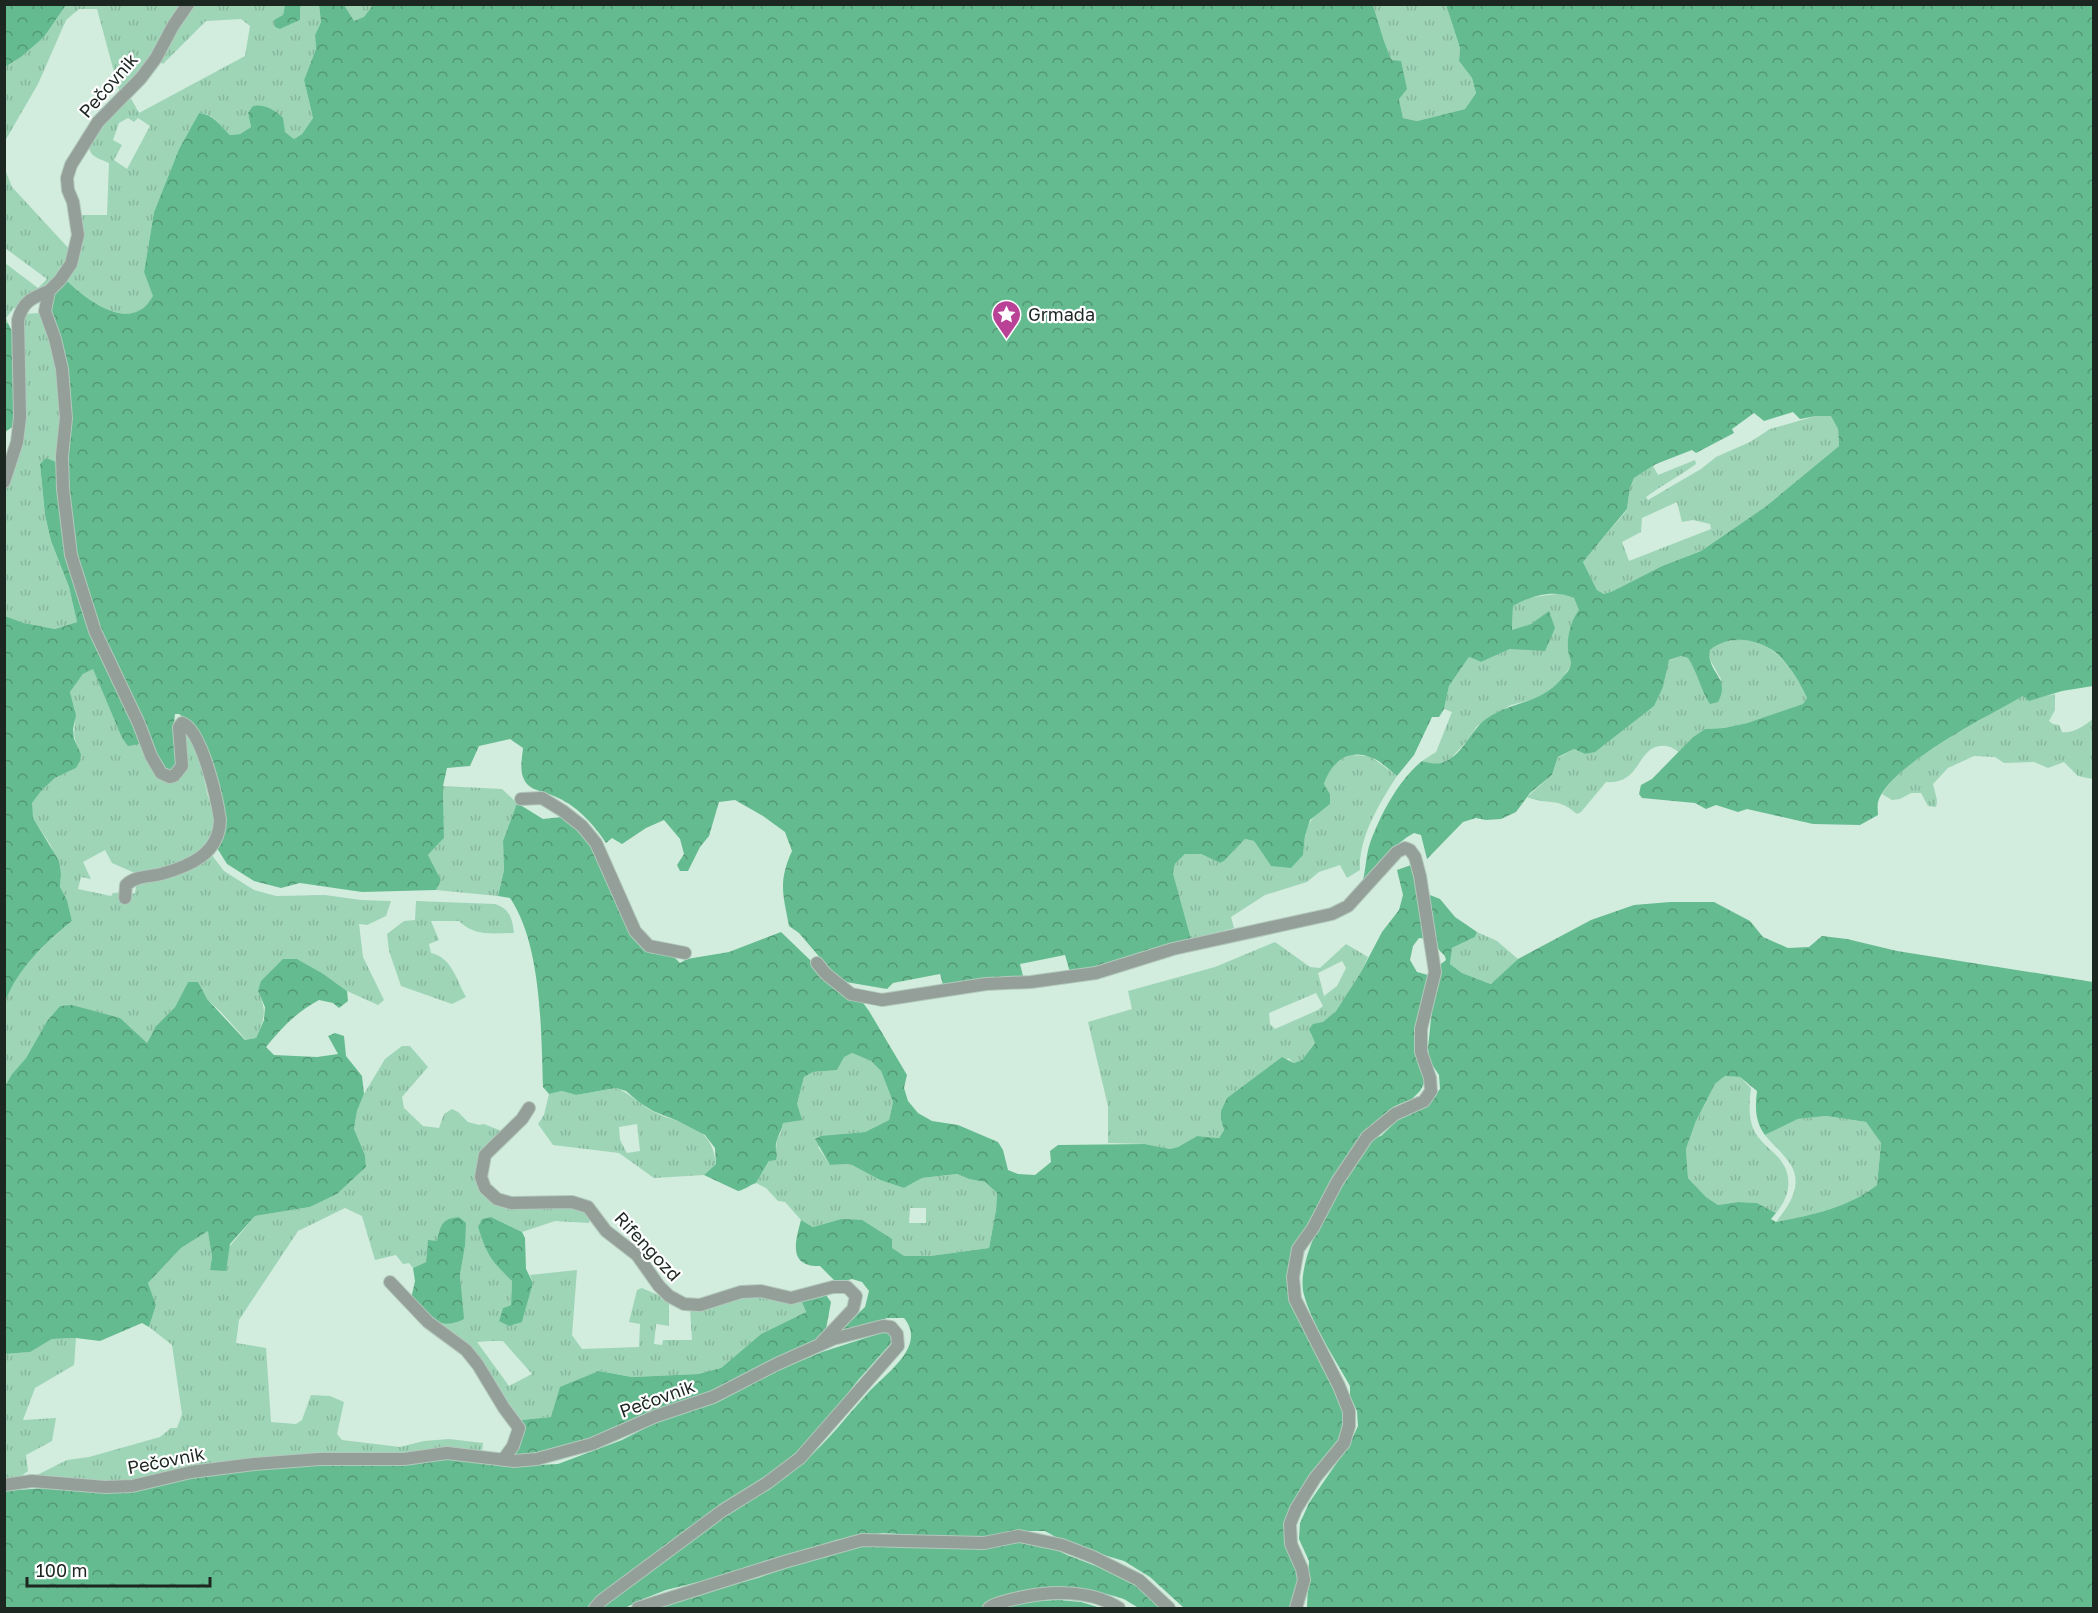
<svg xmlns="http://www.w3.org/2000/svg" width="2098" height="1613" font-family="'Golos Text',sans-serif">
  <defs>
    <pattern id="grass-tufts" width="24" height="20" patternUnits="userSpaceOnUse" patternTransform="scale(1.5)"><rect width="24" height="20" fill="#9ed5b7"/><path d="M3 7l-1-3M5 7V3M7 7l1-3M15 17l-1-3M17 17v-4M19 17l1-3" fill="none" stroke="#88b79d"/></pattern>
    <pattern id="forest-crowns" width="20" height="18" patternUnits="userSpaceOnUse" patternTransform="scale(1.5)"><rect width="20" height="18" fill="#65bb90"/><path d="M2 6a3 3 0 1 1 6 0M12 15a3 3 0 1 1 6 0" fill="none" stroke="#539875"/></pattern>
  </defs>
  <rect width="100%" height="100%" fill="#d2ecdd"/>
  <path fill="url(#grass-tufts)" fill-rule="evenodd" d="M66,5H184L156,52L120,94L97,9H79L66,20L38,84L5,141V67L21,57L44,37Z
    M192,5H285L280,29L300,20V5H319L321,22L315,35L316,49L304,80L313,118L302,134L294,139L285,132L248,113L251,127L240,134L230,135C221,126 213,113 199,113L179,149L154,212L144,272L154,296C150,300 146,307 141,310C117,324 81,295 65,279L82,234V215H107L109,163C103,160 93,158 90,151C84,137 119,104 128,93L139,113L245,56L250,26L241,19L206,21L163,64L158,60ZM128,118L134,122L138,118L150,126L127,169L114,160L122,145L113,140L119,123Z
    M344,5H374L365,17L353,22Z
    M1373,5H1446L1460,48L1459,61L1472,78L1476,93L1465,109L1417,121L1403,118L1399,99L1401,62L1392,60C1383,42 1379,23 1373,5Z
    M4,167L12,187L72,252L59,278L18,308H14L6,318L8,323L5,324V263L38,288L47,279L5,248Z
    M39,313C52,330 61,376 62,398C63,419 60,442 58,463L40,464L45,515L51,541L69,587L77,622L55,629L24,623L5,616V491L20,440L24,314Z
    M1816,416H1832L1838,429L1839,446L1765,507L1701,551L1662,566L1613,591L1604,594L1597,590L1583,562L1627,510L1630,488L1634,478L1653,466L1658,475L1695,460L1696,464C1680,476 1662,485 1646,497L1648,500L1701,469L1716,457L1750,442L1770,429ZM1677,502L1682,522L1693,520L1710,524L1711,529L1629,561L1622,542L1641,532L1642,518Z
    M1564,593L1574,598L1580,610L1571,658V666L1557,684L1545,695L1531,700L1511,705L1477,726L1467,741L1450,759L1435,765L1422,761L1436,752L1452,712L1444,709L1449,686L1469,657L1481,662L1510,649L1549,612L1531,624L1512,631L1513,605L1526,598Z
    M1732,640C1738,640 1746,639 1751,640C1777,646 1797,675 1807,698L1804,704L1747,723L1724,728L1705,729L1693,737L1679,752C1676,750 1670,746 1666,746C1636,743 1643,785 1606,782L1581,812L1577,814C1557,796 1548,806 1527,797L1552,775L1558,758L1574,749L1585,754L1663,687L1668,661L1681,656L1688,658L1698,673L1706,698L1721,679L1710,660V650L1718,643Z
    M93,668L122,738L144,743L151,767L185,731L197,746L207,793L217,826L203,853L181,864L137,874L112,863L105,850L83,862L91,879L81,877L78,889L111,896L113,893L127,892L128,895L135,893L137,880L211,854L224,871L254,890L276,896L325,895L361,900L391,901L386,916L367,925L359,924L363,957L384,1000L378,1005L347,991L322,973L297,959L258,991C267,1012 265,1017 256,1038L246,1040L221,1012L188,982L175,1007L156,1026L147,1043L60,1006L47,1021L26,1058L12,1074L5,1086V1002L11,986L24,966L49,941L72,921L67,900L60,887L61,874L51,846L32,817V803L42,790L55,778L76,768L81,754C71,733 75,736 75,716C76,709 71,700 70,692L83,674Z
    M2055,694V710L2049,721L2053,724L2059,725L2062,732C2072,734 2087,725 2093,718V779L2078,776L2064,762L2048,768L2034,762L2004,763L1995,757L1974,756L1948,768L1933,784L1937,800L1936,807L1928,806L1921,793H1911L1900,799L1892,800L1882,794C1899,764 1964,730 1994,712C2003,707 2013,698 2023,696C2033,693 2042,698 2055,694Z
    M1351,755L1370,756L1397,776C1380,802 1358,838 1360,870L1347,878L1340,865L1319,872L1307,882L1265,895L1231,917L1234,928L1191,939L1173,873L1175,864L1185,854H1201L1220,863L1224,861L1245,839L1254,841L1271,866L1303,855C1306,827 1306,820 1330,804V794L1324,784C1328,769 1336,761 1351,755Z
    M443,786L502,789L517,803L503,841L504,870L498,896L436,890L441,880L428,855L444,838Z
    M416,901L495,904C510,909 512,918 514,933C493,933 475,937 459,921H431L439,940L429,944L431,953C452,958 456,979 466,997L452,1004L401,986L389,951L387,934L404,921L415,920Z
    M1477,932L1497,941L1518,959L1492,984L1462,973L1450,964L1452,948L1475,937Z
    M1275,942L1310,967L1320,968L1346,944L1368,957L1361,972L1336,1011L1311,1034L1315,1043L1302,1060L1294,1063L1288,1058L1227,1098L1221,1120L1224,1130L1219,1138L1197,1136L1178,1147L1170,1149L1145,1144L1108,1143V1106L1088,1022L1132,1009L1128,991L1215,967ZM1342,961L1346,968L1337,986L1324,996L1318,973ZM1316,993L1323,1006L1318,1010L1275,1029L1270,1024L1269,1013Z
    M402,1046H410L428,1067L402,1097L404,1108L423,1126L439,1128L444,1114L452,1109L458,1112L468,1122L479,1125L484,1124L504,1132L481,1164L494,1201L582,1207L591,1214L589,1223L555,1221L522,1232L491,1217L478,1227C487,1254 491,1261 512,1281L511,1305L503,1308L499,1321L522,1322L533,1283L530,1275L577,1270L572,1335L582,1349L639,1347L640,1324L629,1322L637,1290L642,1288L669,1300V1326L656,1324L654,1344L662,1345L663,1340H692L690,1309L743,1296L801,1300L806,1312L761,1334L721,1368L698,1374L632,1377L599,1371L551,1417L521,1420L500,1399L436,1323L461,1289L460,1275L465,1246L428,1241L426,1262L413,1268L409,1263L403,1264L396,1255L375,1260L362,1216L345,1208L298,1231L239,1320L236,1343L266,1348L271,1422L296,1424L302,1420L311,1395L330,1396L344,1402L337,1434L342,1440L400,1447L424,1441L449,1439L483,1443L482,1452L446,1447L391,1456L321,1452L193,1466L125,1482L80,1481L57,1476L33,1477L67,1460L89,1457L160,1437L171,1428H177L182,1414L172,1345L149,1327L156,1305L148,1283L181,1248L209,1230L212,1257L210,1270L255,1216L310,1207L337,1194L366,1167L365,1155L354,1129L357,1111L364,1094L385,1059ZM490,1341H503L532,1374L509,1386L477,1342Z
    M852,1053L871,1061L881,1071L893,1102L889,1120L865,1132L845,1134L818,1147L830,1165L850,1164L880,1180L904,1188L922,1178L957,1174L969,1179L985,1182L997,1193L996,1210L989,1248L930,1256H903L841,1219L813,1227L801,1220L785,1202L778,1201L766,1188L756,1183L776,1150L777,1139L781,1133L783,1123L797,1104L804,1077L813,1072L837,1070L844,1056ZM910,1208H926V1223H909Z
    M1725,1076L1740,1077L1751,1088C1749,1102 1748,1122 1756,1134C1762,1143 1769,1148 1776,1155C1794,1173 1791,1195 1776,1213L1757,1203L1738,1202L1718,1205L1706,1197L1688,1178L1686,1149L1696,1121L1715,1084Z
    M616,1088C630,1093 639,1104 652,1111C682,1126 712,1123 716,1164L704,1175L654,1178L619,1153L553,1145L538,1124L544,1115L549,1094L562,1091L576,1095ZM637,1124L640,1151L627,1153L620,1140L619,1127Z
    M1826,1116L1866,1122L1881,1143L1877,1185C1848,1208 1811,1215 1776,1222C1793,1201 1806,1179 1784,1156C1778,1148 1771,1143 1765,1135L1798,1119Z
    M76,1338L74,1365L35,1388L23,1420L56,1418L52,1441L26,1455L28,1471L20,1477L5,1480V1354L29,1352L52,1339Z"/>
  <path fill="url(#forest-crowns)" fill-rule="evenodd" d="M5,4L66,5L44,37L21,57L5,67Z
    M374,4L1373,5C1379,23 1383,42 1392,60L1401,61L1407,89L1399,99L1403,118L1417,121L1465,109L1476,93L1472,78L1459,61L1460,48L1446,5H2093V686L2062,691L2029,701L2023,696C1990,715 1888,766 1878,802C1877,805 1878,811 1878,815L1860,825L1813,824L1747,809L1738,812L1716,805L1706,809L1695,803L1642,798L1639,794L1641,785L1652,779L1693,737L1705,729L1724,728L1747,723L1803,704L1807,698C1800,682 1788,663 1775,652C1757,638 1728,634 1710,650C1710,653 1709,657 1710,660C1714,676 1729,681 1718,702L1710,704C1701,691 1698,673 1688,658L1681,656L1669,660L1663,687L1654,706L1595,752L1585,754L1574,749L1558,757L1552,775L1530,793L1516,812L1501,819L1486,820L1476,818L1463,822L1427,859L1421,835L1414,833C1393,844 1381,864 1367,882L1363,880C1366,868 1366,855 1370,843C1381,814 1397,782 1422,761C1432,764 1438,765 1448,760C1466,750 1472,727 1489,717C1516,700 1541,704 1562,678C1564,675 1569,671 1570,667C1573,661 1568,655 1568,649C1567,635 1571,621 1579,610L1574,598C1556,589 1531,595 1513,606L1512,630L1531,624L1549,611L1555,628L1545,651L1510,649L1481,662L1469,657L1449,686L1444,709L1439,717H1432L1414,755L1397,776C1389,770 1380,760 1370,757C1348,748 1330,764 1324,784L1330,794V804L1310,820L1305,836L1303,855L1291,868L1271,866L1254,841L1245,839L1224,861L1220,863L1201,854H1185L1175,864L1173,873L1191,939L1112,964L1070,972L1065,955L1020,964L1023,976L944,988L940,974L893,983L887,989L840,981L799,933L789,926C783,894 778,882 792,851L785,832L763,816L735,800L719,802L709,836L700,847L688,871H680L677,865L684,854L680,839L664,820L646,828L622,844L612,838L606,843C593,823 576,805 554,796C546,792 534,791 528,785C518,775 522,760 523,748L510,739L479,746L470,766L447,768L443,786L444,838L428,855L441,880L436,890L362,892L300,883L281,888L254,881L227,864L217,848L226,822L206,746L190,722L179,714H175L173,733L180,763L174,771H166L162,766L100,634L73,553L66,448L49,303L65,279C81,295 117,324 140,310C145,308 150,301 153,296L144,272L154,212L179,149L199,113C213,114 221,126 230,135L240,134L251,127L248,113L253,106C264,104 275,110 283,118L285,132L294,139L302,134L313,118L304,80L316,49L315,35L321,22L319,5H344L354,21L364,17ZM1793,412L1800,419L1816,416H1831L1838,429L1839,446L1765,507L1701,551L1662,566L1613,591L1604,594L1597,590L1583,562L1627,509L1630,488L1634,478L1656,464L1692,450L1696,453L1734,433L1732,429L1754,413L1764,421Z
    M285,5H300V20L280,29L275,27L274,20L283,15Z
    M8,323L15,338L17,424L5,432L4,324Z
    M46,458L58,463L67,550L144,743L128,746L122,738L93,669L83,674L70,692L76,715L73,729L74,739L81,754L80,761L76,768L55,778L42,790L32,803L33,818L59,861L61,874L60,887L67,900L72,921C44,944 18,968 5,1002V616L24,623L55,629L77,622L69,587L51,541L45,515L40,464Z
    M517,803L543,819L562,817L582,826L650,953L673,956L680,963L687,959L729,952L781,932L836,985L858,996L869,1011L907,1075L904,1088L908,1101L918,1113L932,1121L958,1125L998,1142L1003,1150L1008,1170L1018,1174L1035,1175L1051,1162L1050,1151L1058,1145L1145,1144L1170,1149L1178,1147L1197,1136L1219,1138L1224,1130L1221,1120V1111L1227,1098L1282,1057L1294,1063L1302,1060L1315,1043L1309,1029L1313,1024L1323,1022L1336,1011L1361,972L1382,932L1399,910L1403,895L1397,870L1411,865L1428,939L1419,938L1413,946L1410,960L1417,972L1428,975L1417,1030L1426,1080L1420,1091L1412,1099L1395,1106L1381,1117L1360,1139L1330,1183L1292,1278L1350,1425L1287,1517L1301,1569L1297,1608H1184L1150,1577L1124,1561L1070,1545L1045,1531H1017L980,1539L883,1533L836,1540L755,1568L666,1590L643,1599L625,1608H602L608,1600C647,1572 686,1541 727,1515C754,1498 781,1483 805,1461C828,1441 846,1417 867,1394C884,1374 928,1347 904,1318H887L846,1334L842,1329L865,1307L869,1291L862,1282L852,1279L837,1283L820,1266C788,1267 795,1242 801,1220L813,1227L841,1219L862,1220L892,1239V1248L904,1256H930L989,1248L996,1210L997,1193L985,1182L969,1179L957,1174L922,1178L904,1188L880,1180L850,1164L830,1165L815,1139L821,1136L865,1132L889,1120L893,1102L881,1071L871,1061L852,1053L844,1057L837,1070L813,1072L804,1077L797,1104L802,1120L783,1123C782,1131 777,1136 776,1144C775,1151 778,1153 776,1160L769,1161L756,1183C749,1185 745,1190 738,1191L704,1175L716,1164L715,1148L705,1135L678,1121L653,1111L640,1103L626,1091L616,1088L576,1095L562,1091L549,1094L543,1087C541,1032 542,945 510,898L498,896L504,870L503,841Z
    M1430,895L1440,899L1455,917L1477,932L1475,937L1452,948L1450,964L1462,973L1491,984L1518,959L1591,920L1634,905L1670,902H1714L1750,921L1763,937L1788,948L1809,947L1822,936L1847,939L1897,951L2093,982V1608H1307L1309,1561L1299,1539L1300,1523L1309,1503L1349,1445L1358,1426L1357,1411L1350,1396V1386C1335,1359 1312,1324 1304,1295C1293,1255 1347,1174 1369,1139L1381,1136L1408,1110L1428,1104L1440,1089L1439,1075L1429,1060L1428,1048L1433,1000L1441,964L1446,960C1445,953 1441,954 1438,948C1433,938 1426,906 1430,895ZM1725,1076L1740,1077L1757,1091C1755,1107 1755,1122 1765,1135L1798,1119L1826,1116L1866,1122L1881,1143L1877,1185C1848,1208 1811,1215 1776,1222L1771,1219L1776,1213L1757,1203L1738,1202L1718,1205L1706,1197L1688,1178L1686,1149L1696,1121L1715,1084Z
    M283,959H297L322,973L347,991L348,1001L339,1008L333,1003L319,1000C298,1011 281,1028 266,1047L274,1055L317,1057L338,1054L328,1036L335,1033L344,1036L346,1056L362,1076L364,1094L357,1111L354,1129L365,1155L366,1167L337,1194L310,1207L255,1216L230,1244L226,1271L210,1270L212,1257L208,1231L181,1248L148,1283L156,1305L149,1327L142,1323L100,1341L76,1338L52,1339L30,1352L5,1354V1086L12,1074L26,1058L47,1021L60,1006L72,1005L120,1018L147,1043L156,1026L175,1007L188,982H198L207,999L245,1040L256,1038L264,1020L265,1007L258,991L261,981Z
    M459,1217L466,1223L465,1246L460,1275L464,1319C438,1332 428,1316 411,1299L415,1281L413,1268L426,1262L428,1240L437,1241C441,1225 441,1219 459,1217Z
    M491,1217L522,1232L525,1238L526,1269L533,1283L522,1322L509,1326L499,1321L503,1308L511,1305L512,1281C491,1261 487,1255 478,1227L482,1219Z
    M826,1295L831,1302L826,1329L814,1341C780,1358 747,1378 712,1393C648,1420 583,1443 515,1457L514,1454L522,1440L521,1420L551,1417L560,1387L599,1371L632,1377L698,1374L721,1368L761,1334L806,1312L801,1300Z
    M884,1332L891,1334L893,1341L859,1379L820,1429L798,1451L763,1480L721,1507L611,1586L590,1608H5V1491L45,1488L126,1493L193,1476L322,1464L443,1457L521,1466L558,1464L622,1440L657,1422L718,1402L781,1369L822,1352Z
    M1021,1542H1041L1067,1555L1114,1573L1135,1584L1164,1608C1156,1608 1144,1611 1137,1607C1131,1604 1127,1600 1121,1598C1075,1584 1024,1581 983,1608H647L669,1601L758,1578L839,1550L886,1543L981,1549Z
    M1059,1600L1081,1602L1101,1608H1003L1031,1601Z"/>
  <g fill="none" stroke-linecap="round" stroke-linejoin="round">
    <defs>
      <path id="minor" d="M4,482L17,442L20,417L18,320C23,301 32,298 49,291
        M521,799L542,798L563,811L582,826L596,843L635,931L649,946L685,953
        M125,898L126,885C135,876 149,877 161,874C190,866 219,854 220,820C217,799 202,730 182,723L179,727L182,766L174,776L170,777L161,773L151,756L139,724L95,631L71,555L63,489L62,456L66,418L62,369L55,339L45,311L49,291L60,280L71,264L78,235L73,202L68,190L67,178L71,165L98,122L141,78L156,58L173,26L188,4
        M817,963L826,974L851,994L882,1000L986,984L1031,982L1096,973L1173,949L1332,914L1348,906L1397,852L1405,848L1410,850L1415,857L1420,876L1435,972L1421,1029V1052L1430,1078L1431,1091L1424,1101L1395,1114L1367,1137L1337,1182L1313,1228L1298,1249L1293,1277L1295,1299L1339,1386L1349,1411V1426L1344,1443L1315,1478L1296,1509L1290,1524L1291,1544L1302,1569L1304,1580L1296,1608
        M529,1108L522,1119L485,1155L481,1177L485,1188L497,1199L511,1203L572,1202L588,1207L606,1231L637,1255L659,1286L669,1296L684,1304L700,1305L741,1292L761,1291L791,1298L833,1287H847L856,1296L853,1309L821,1343
        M390,1282L428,1322L466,1350L478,1365L504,1408L519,1428L513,1446L503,1460
        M4,1485L32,1481L105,1487L132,1486L191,1472L254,1464L320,1459H404L447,1453L514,1461L537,1459L592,1444L656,1416L713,1397L777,1364L833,1339L883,1326L891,1327L897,1334L898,1346L800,1458L767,1483L722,1511L601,1601L595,1608
        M638,1608L784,1562L862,1540L984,1543L1019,1536L1062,1545L1093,1557L1139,1580L1169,1608
        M989,1608C995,1603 1003,1602 1010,1600C1045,1591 1088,1588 1119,1608"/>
    </defs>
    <use href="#minor" stroke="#b1c9bb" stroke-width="14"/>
    <use href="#minor" stroke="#949f99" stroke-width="12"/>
  </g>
  <defs>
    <symbol id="sight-pin" viewBox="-11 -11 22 30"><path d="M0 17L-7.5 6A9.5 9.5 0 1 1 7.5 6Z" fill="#b94297" stroke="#fff"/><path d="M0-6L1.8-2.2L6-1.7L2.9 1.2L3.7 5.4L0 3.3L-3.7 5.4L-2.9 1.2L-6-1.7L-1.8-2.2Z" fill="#fff"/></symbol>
  </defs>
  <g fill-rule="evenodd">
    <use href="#sight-pin" x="990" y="298" width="33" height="45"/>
  </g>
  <g text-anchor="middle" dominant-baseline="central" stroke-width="4.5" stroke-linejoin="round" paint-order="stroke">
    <g font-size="18" fill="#1d2722" stroke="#fff">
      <text transform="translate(108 85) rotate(-49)">Pečovnik</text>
      <text transform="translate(648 1246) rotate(47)">Rifengozd</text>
      <text transform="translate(657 1398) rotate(-20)">Pečovnik</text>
      <text transform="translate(166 1460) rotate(-11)">Pečovnik</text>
    </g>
    <g font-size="18" fill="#1d2722" stroke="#fff" text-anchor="start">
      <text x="1028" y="314">Grmada</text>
    </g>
  </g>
  <rect width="2098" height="1613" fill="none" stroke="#1d2722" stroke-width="12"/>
  <path d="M27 1577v9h183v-9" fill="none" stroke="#1d2722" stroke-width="3"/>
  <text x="36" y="1577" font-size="18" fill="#1d2722" stroke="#ffffff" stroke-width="4.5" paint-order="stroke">100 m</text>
</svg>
